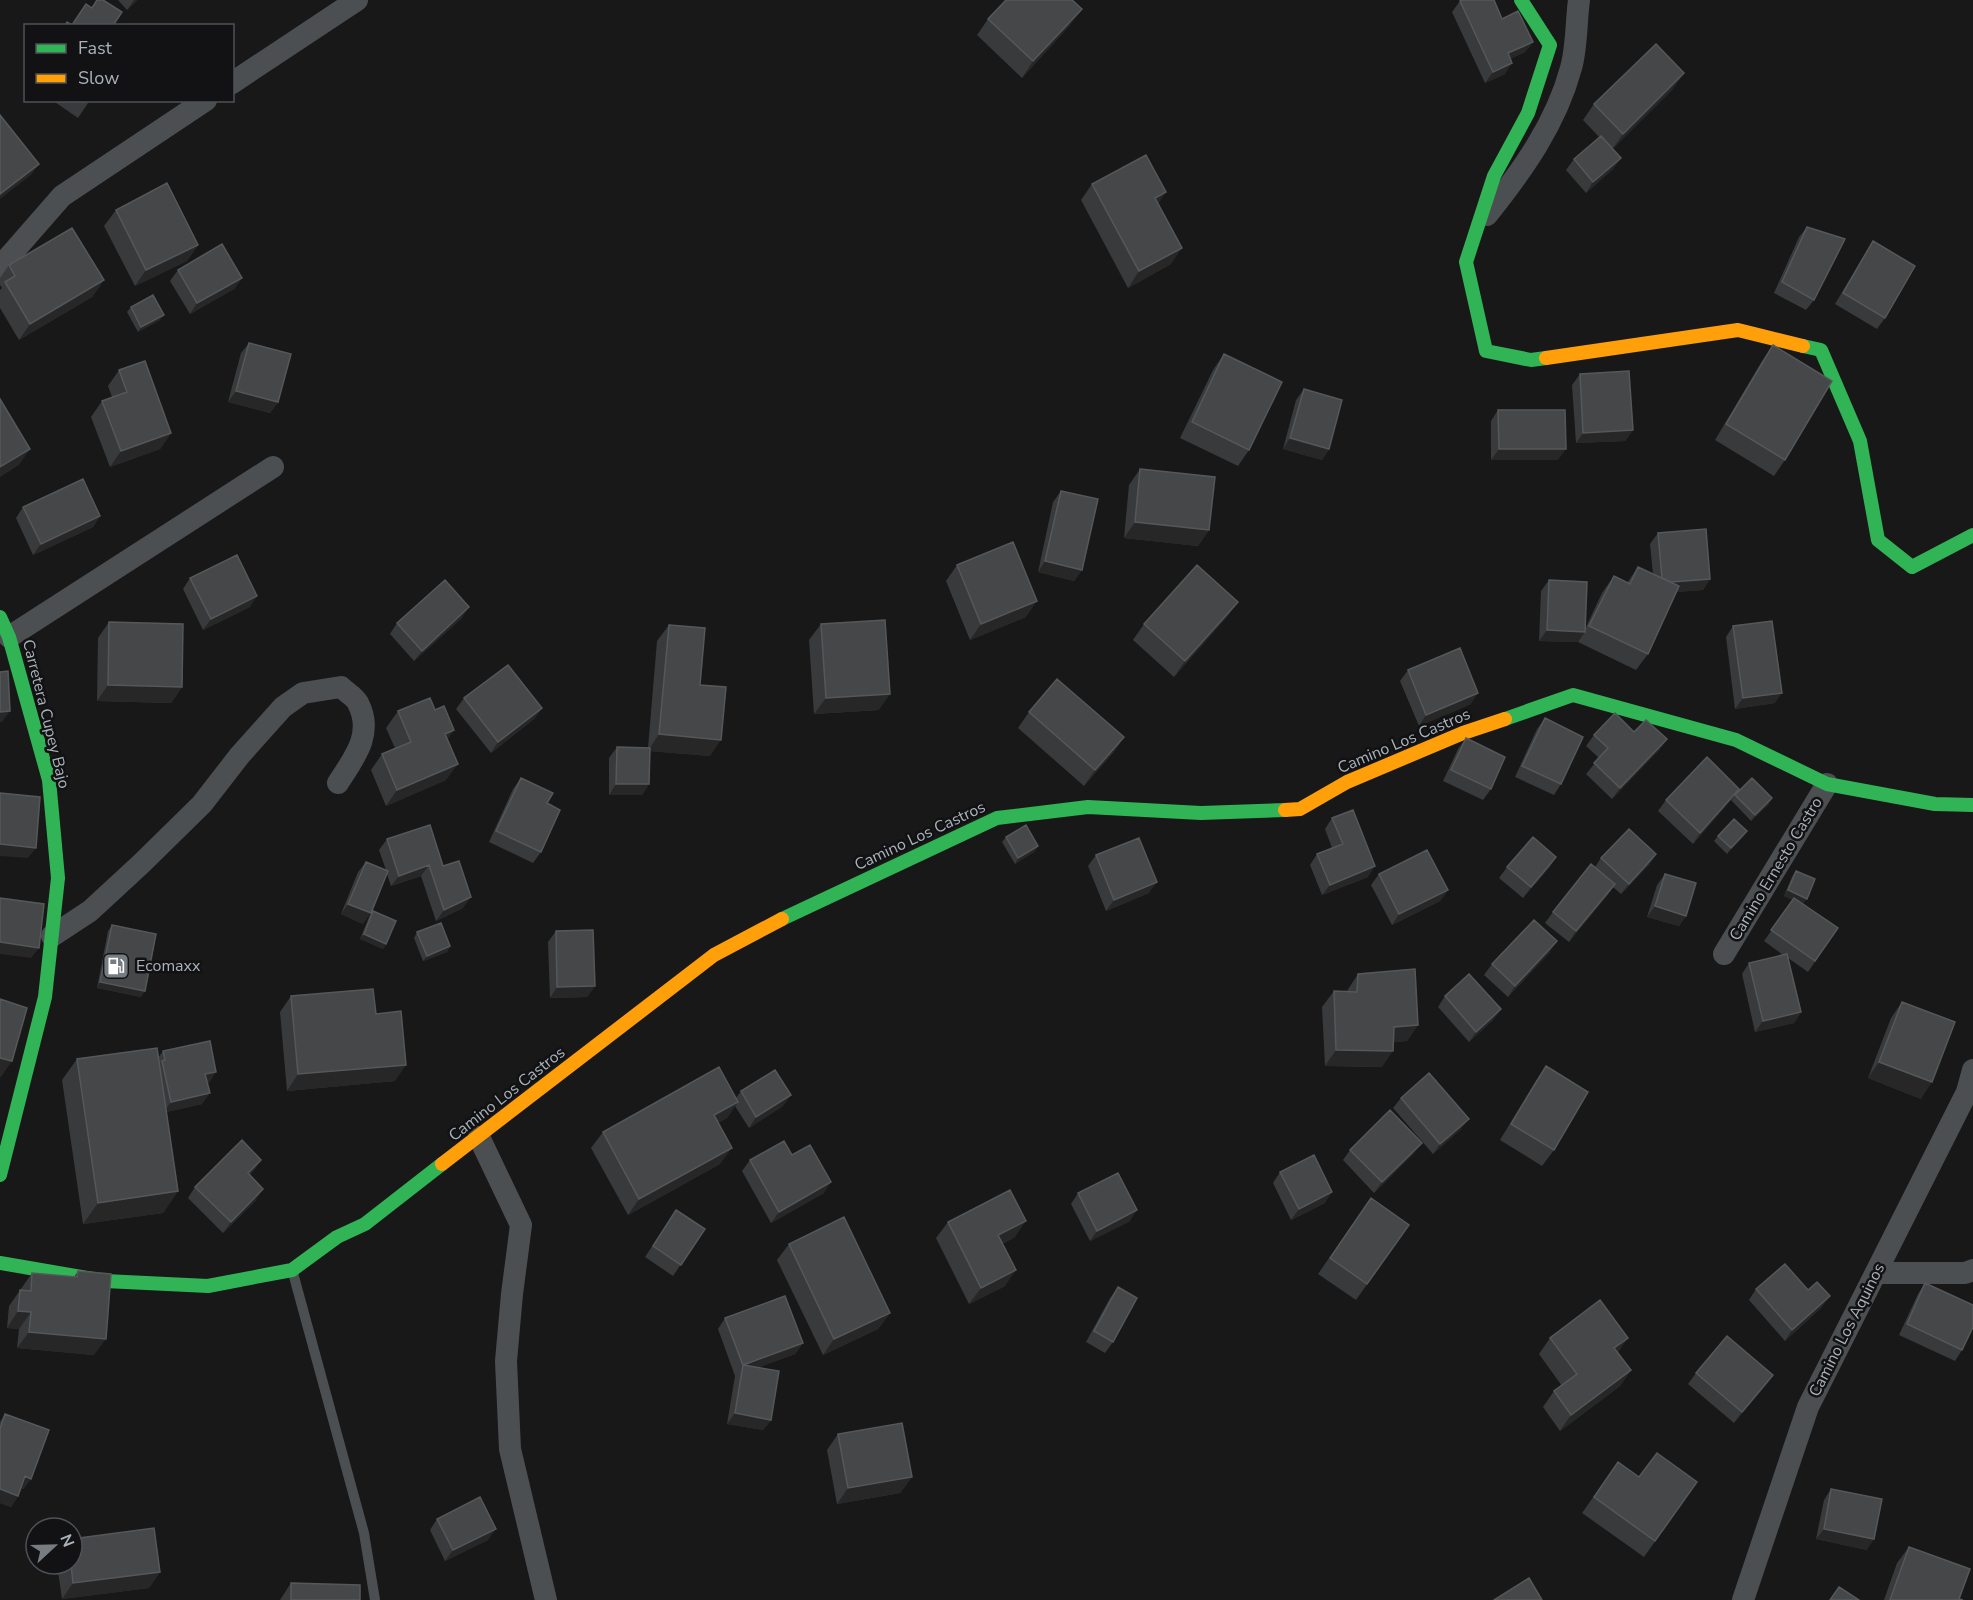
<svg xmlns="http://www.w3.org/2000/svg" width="1973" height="1600" font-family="'Nunito Sans',sans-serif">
  <rect width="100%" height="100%" fill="#181818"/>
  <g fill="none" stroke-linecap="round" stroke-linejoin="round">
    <path stroke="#4c4f51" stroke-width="10" d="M293,1273L364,1533L375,1600"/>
    <path stroke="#4c4f51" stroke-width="22" d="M232,83L357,0
      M1487,215C1522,171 1556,124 1571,68C1577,47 1576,22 1579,0
      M0,267L62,196L206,100
      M9,637L273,467
      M52,936L90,911L142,863L202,804L240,755L283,707L303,693L341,687C346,692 355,697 358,703C374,734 354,758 338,783
      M1724,954L1827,784
      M479,1137L521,1225L512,1294L506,1361L510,1449L546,1600
      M1876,1273H1965L1973,1270
      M1743,1600L1808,1407L1967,1092L1973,1070"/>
    <path stroke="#30b455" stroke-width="14" d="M1521,0L1550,45L1528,113L1494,176L1466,262L1486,351L1531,360L1546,358
      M1803,346L1821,350L1860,441L1878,540L1912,567L1973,535
      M0,617L9,637L49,780L58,878L45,997L0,1175
      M1505,719L1573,695L1736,740L1827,784L1935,804L1973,805
      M782,919L997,818L1088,807L1201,813L1285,810
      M0,1263L105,1281L208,1286L292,1270L337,1237L365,1224L442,1164"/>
    <path stroke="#ff9f0a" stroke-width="14" d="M1546,358L1738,330L1803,346
      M1285,810L1300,809L1347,782L1463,733L1505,719
      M442,1164L714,955L782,919"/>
  </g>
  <path fill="#393a3b" d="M118,0H137L127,10Z
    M1460,1L1502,19L1533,42L1525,52L1510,59L1505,74L1485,83L1452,12Z
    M988,19L1070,25L1022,78L977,35Z
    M1673,89L1612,149L1621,158L1613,169L1586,193L1566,170L1574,159L1599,137L1583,120L1594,104Z
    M52,100H90L78,118Z
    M1092,184L1158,204L1171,264L1128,288L1081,200Z
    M116,210L198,245L187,261L135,286L104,226Z
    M1807,227L1814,300L1806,310L1774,293L1799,237Z
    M1873,241L1885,318L1877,329L1835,304L1866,252Z
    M9,265L104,280L92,297L19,340L0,308V290L2,288L0,285V278Z
    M178,270L242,278L234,289L190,314L170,281Z
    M131,307L160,320L138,332L127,312Z
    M249,343L278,402L270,413L228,402L241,353Z
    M1773,345L1785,460L1774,476L1715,440L1762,361Z
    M1224,354L1249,450L1238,466L1180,438L1213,370Z
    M119,370L171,433L160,449L110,467L91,417L102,401L112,397L108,386Z
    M1580,374L1633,430L1625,441L1576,443L1572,385Z
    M1304,389L1329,449L1322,460L1283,449L1296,400Z
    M1498,410L1558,460H1491V421Z
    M1140,469L1209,530L1198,546L1124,538L1129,485Z
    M1061,491L1082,570L1074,581L1038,572L1053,502Z
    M23,507L100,516L93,527L33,555L16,518Z
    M1658,533L1710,579L1703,590L1676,592L1648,654L1636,670L1578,642L1539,641L1541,591L1549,580L1586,627L1602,593L1614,576L1627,583L1638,567L1653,574L1650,544Z
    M957,565L1026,617L970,640L946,581Z
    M190,578L250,607L203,630L183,589Z
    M1238,602L1226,618L1174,677L1133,640L1144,624Z
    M462,618L414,661L390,634L397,623Z
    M109,622L182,687L171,703L97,701L98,638Z
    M821,624L879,710L814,714L809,640Z
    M669,625L700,685L710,756L650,751L649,784L642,795H609V758L617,747L648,748L657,641Z
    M1733,626L1775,703L1735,709L1726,637Z
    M1408,670L1471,704L1419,726L1400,681Z
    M464,698L542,708L534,719L491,753L456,709Z
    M398,711L446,780L386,806L371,770L382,754L395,748L386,728Z
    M1029,712L1124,737L1113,753L1084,786L1018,728Z
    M1545,718L1561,784L1554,795L1515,777L1537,729Z
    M1634,732L1667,739L1659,750L1612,799L1586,774L1599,758L1586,746L1594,735Z
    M1466,738L1491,789L1483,800L1443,781L1458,749Z
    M521,778L547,803L541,852L533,863L489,842L513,789Z
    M1735,795L1769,804L1751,821L1731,800L1693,844L1658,811L1666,800Z
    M1332,818L1368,877L1322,895L1310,865L1317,854L1332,848L1325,829Z
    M1747,831L1727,854L1714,841L1718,836Z
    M1006,837L1038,846L1034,852L1015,864L1002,842Z
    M387,839L443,866L463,908L436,921L421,876L391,886L387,874L363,924L341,914L358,872L366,862L386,870L379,850Z
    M1656,854L1649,865L1621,894L1613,887L1569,942L1545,923L1553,912L1595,867L1601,858Z
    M1096,855L1149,893L1106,911L1088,866Z
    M1556,857L1549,868L1523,898L1499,878L1507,867Z
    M1796,871L1803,904L1838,928L1808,972L1788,958L1801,1012L1794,1023L1755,1032L1742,974L1749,963L1783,955L1764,941L1793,900L1784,896L1792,877Z
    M1379,874L1448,890L1440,901L1392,925L1371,885Z
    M1665,874L1686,916L1679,926L1647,917L1657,885Z
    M373,911L386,944L383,949L360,939L369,917Z
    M112,925L141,997L97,988L108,931Z
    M556,931L595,986L587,997L550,998L548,942Z
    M417,932L450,946L447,952L423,961L414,938Z
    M1550,952L1508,997L1484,975L1492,964Z
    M1358,974L1418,1025L1407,1041L1393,1042L1382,1067L1325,1066L1322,1007L1334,991H1347Z
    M291,996L376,1014L395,1081L287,1091L280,1012Z
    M1445,996L1501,1009L1493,1020L1469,1042L1438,1007Z
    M1902,1002L1921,1099L1868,1078L1891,1018Z
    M163,1051L209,1083H207L202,1104L166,1112L178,1191L163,1213L83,1224L62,1080L77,1059L158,1058Z
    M1546,1066L1554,1150L1542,1166L1500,1140L1535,1082Z
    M741,1091L783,1106L749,1128L735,1106L727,1118L718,1123L720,1164L628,1215L591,1148L603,1132L736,1098Z
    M1401,1098L1461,1129L1433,1154L1393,1108Z
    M1350,1150L1414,1153L1374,1193L1343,1160Z
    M261,1160L250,1175L256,1200L223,1233L188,1198L195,1187Z
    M750,1160L824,1193L771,1223L742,1171Z
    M1280,1172L1325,1203L1291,1220L1273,1183Z
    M1078,1193L1130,1221L1090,1241L1071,1204Z
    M1371,1198L1409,1225L1356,1300L1318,1274Z
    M676,1210L705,1229L673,1276L645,1257Z
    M948,1222L1015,1237L1002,1244L1005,1286L969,1304L936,1238Z
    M789,1244L890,1313L878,1329L823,1355L777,1260Z
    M78,1271L94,1355L17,1348L19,1329L7,1328L9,1306L32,1273L74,1277Z
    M1925,1283L1962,1350L1955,1361L1899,1335L1918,1294Z
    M1118,1287L1113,1342L1105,1353L1086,1342L1110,1298Z
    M1756,1289L1822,1307L1785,1341L1749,1300Z
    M725,1318L803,1343L795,1354L759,1367L771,1420L763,1430L727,1424L735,1376L718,1329Z
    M1550,1338L1618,1352L1631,1370L1620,1386L1560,1431L1543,1407L1554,1391L1562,1386L1539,1354Z
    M1696,1373L1773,1375L1765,1386L1734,1423L1688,1384Z
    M5,1414L24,1489L21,1488L18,1496L11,1507L0,1503V1422Z
    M838,1434L912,1477L900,1493L837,1504L827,1450Z
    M1618,1462L1639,1477L1697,1482L1644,1557L1582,1513Z
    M1831,1489L1867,1550L1816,1539L1824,1500Z
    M437,1519L488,1540L445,1561L430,1530Z
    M1909,1547L1959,1599L1963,1600H1884L1897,1563Z
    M57,1564H72L160,1572L149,1588L62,1599Z
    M291,1583L360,1600H280Z"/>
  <path fill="#272728" d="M134,0H137L127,10Z
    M1082,9L1070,25L1022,78L1033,61Z
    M1533,42L1525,52L1500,64L1508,53Z
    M1512,63L1505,74L1485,83L1493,72Z
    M1684,73L1673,89L1612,150L1623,134Z
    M1621,158L1613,169L1586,193L1593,182Z
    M39,164L31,175L0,199V194Z
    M1166,192L1155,209V198Z
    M198,245L187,261L135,286L146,270Z
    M1182,248L1171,264L1128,288L1139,271Z
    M242,278L234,289L190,314L197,303Z
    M104,280L92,297L19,340L30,324Z
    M164,315L160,320L138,332L141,327Z
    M236,391L278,402L270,413L228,402Z
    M1633,430L1625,441L1576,443L1583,433Z
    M171,433L160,449L110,467L121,451Z
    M1290,438L1329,449L1322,460L1283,449Z
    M30,449L19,465L0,477V467Z
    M1499,449H1566L1558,460H1491Z
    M100,516L93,527L33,555L41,544Z
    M1135,522L1209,530L1198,546L1124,538Z
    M1045,561L1082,570L1074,581L1038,572Z
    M1710,579L1703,590L1654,594L1662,583Z
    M257,596L250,607L203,630L211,619Z
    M1037,601L1026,617L970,640L981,624Z
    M1238,602L1226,618L1174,677L1185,661Z
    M469,607L462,618L414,661L422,651Z
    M1547,630L1585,632L1578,642L1539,641Z
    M108,685L182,687L171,703L97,701Z
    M1478,693L1471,704L1419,726L1426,715Z
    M1782,693L1775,703L1735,709L1743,698Z
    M890,694L879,710L814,714L826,698Z
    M542,708L534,719L491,753L498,742Z
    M10,711L2,722H0V712Z
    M454,730L443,746L445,734Z
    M659,734L721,740L710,756L648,751Z
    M1124,737L1113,753L1084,786L1095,770Z
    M1667,739L1659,750L1612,799L1620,788Z
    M458,764L446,780L386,806L397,790Z
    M616,784H649L642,795H609Z
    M1739,789L1731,800L1693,844L1700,833Z
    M1772,798L1769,804L1751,821L1755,815Z
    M1747,831L1743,837L1727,854L1731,848Z
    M0,844L36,848L28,858L0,856Z
    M1038,846L1034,852L1015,864L1018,858Z
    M1656,854L1649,865L1621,894L1629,884Z
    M1556,857L1549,868L1523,898L1531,887Z
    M429,865L421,876L391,886L399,876Z
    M1375,866L1368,877L1322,895L1330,885Z
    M1157,882L1149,893L1106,911L1114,900Z
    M1615,884L1608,895L1569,942L1576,931Z
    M1448,890L1440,901L1392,925L1399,914Z
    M1788,890L1807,899L1803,904L1784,896Z
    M471,897L463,908L436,921L444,910Z
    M348,904L371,913L363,924L341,914Z
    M1655,906L1686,916L1679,926L1647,917Z
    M364,934L386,944L383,949L360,939Z
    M1557,941L1550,952L1508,997L1515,986Z
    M0,942L39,948L31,958L0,954Z
    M450,946L447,952L423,961L427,956Z
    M100,982L145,991L141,997L97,988Z
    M595,986L587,997L550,998L557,987Z
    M1501,1009L1493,1020L1469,1042L1476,1032Z
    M1801,1012L1794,1023L1755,1032L1763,1021Z
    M1418,1025L1407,1041L1383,1043L1394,1027Z
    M1336,1050L1393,1051L1382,1067L1325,1066Z
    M0,1058L12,1061L1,1077H0Z
    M1879,1062L1932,1082L1921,1099L1868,1078Z
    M406,1065L395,1081L287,1091L298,1074Z
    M216,1072L209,1083L198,1085L205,1074Z
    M210,1093L202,1104L163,1113L171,1102Z
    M791,1095L783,1106L749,1128L756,1117Z
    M738,1102L727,1118L703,1132L714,1115Z
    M1469,1119L1461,1129L1433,1154L1440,1144Z
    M1422,1143L1414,1153L1374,1193L1382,1182Z
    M732,1148L720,1164L628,1215L639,1199Z
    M261,1160L254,1171L240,1184L248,1173Z
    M831,1182L824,1193L771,1223L779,1212Z
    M263,1189L256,1200L223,1233L231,1222Z
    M178,1191L163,1213L83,1224L98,1203Z
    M1332,1192L1325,1203L1291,1220L1299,1209Z
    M1137,1210L1130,1221L1090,1241L1097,1231Z
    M1026,1221L1015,1237L987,1251L998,1235Z
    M1016,1270L1005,1286L969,1304L981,1288Z
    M1830,1296L1822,1307L1785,1341L1792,1330Z
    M18,1311L31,1312L19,1329L7,1328Z
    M890,1313L878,1329L823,1355L834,1339Z
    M29,1332L106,1339L94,1355L17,1348Z
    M1628,1338L1617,1354L1614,1348Z
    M803,1343L795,1354L742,1374L743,1365Z
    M1631,1370L1620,1386L1560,1431L1571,1415Z
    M1773,1375L1765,1386L1734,1423L1742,1412Z
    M735,1413L771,1420L763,1430L727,1424Z
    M25,1476L31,1479L24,1489L18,1487Z
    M912,1477L900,1493L837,1504L848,1488Z
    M0,1489L18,1496L11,1507L0,1503Z
    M496,1529L488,1540L445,1561L453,1550Z
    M1824,1529L1874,1539L1867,1550L1816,1539Z
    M160,1572L149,1588L62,1599L73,1583Z"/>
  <path fill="#454749" stroke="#55585a" stroke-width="1.5" d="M97,0H103L122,12L114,24L116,26H65L67,22L72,25L86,4L92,8Z
    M1006,0H1072L1082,9L1033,61L988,19Z
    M1462,0H1494L1502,19L1518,11L1533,42L1508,53L1512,63L1493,72L1460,1Z
    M1656,44L1684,73L1623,134L1594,104Z
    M0,115L39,164L0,194Z
    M1601,136L1621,158L1593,182L1574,159Z
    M1146,155L1166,192L1155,198L1182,248L1139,271L1092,184Z
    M167,183L198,245L146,270L116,210Z
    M1807,227L1845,239L1814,300L1782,282Z
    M72,228L104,280L30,324L5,282L15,276L9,265Z
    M1873,241L1915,266L1885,318L1843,293Z
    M222,244L242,278L197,303L178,270Z
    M153,295L164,315L141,327L131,307Z
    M249,343L291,354L278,402L236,391Z
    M1773,345L1832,381L1785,460L1726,424Z
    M1224,354L1282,382L1249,450L1192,422Z
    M145,361L171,433L121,451L102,401L127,392L119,370Z
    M1629,371L1633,430L1583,433L1580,374Z
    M1304,389L1342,400L1329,449L1290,438Z
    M0,399L30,449L0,467Z
    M1498,410H1565L1566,449H1499Z
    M1140,469L1215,477L1209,530L1135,522Z
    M83,479L100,516L41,544L23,507Z
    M1061,491L1098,499L1082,570L1045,561Z
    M1706,529L1710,579L1671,582L1662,578L1658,533Z
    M1013,542L1037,601L981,624L957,565Z
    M237,555L257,596L211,619L190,578Z
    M1197,565L1238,602L1185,661L1144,624Z
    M1638,567L1679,586L1648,654L1589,626L1614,576L1630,584Z
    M445,580L469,607L422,651L397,623Z
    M1549,580L1587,582L1585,632L1547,630Z
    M885,620L890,694L826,698L821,624Z
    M1772,621L1782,693L1743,698L1733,626Z
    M109,622L183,624L182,687L108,685Z
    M669,625L705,628L700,685L726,687L721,740L659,734Z
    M1460,648L1478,693L1426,715L1408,670Z
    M508,665L542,708L498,742L464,698Z
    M8,671L10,711L0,712V672Z
    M1057,679L1124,737L1095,770L1029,712Z
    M430,698L435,710L444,706L454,730L445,734L458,764L397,790L382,754L411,742L398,711Z
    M1615,713L1634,732L1646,720L1667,739L1620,788L1594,763L1608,748L1594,735Z
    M1545,718L1583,737L1561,784L1522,766Z
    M1466,738L1505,757L1491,789L1451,770Z
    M617,747L650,748L649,784H616Z
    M1707,757L1739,789L1700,833L1666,800Z
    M521,778L553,793L547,803L560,810L541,852L496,831Z
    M1752,778L1772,798L1755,815L1735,795Z
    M0,793L40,797L36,848L0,844Z
    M1353,810L1375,866L1330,885L1317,854L1343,844L1332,818Z
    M1734,819L1747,831L1731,848L1718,836Z
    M430,825L443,866L459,861L471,897L444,910L429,865L399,876L387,839Z
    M1026,825L1038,846L1018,858L1006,837Z
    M1629,829L1656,854L1629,884L1601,858Z
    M1533,837L1556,857L1531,887L1507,867Z
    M1139,838L1157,882L1114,900L1096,855Z
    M1427,850L1448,890L1399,914L1379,874Z
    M366,862L388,871L371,913L348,904Z
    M1591,864L1615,884L1576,931L1553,912Z
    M1796,871L1815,879L1807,899L1788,890Z
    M1665,874L1696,883L1686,916L1655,906Z
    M0,898L44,904L39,948L0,942Z
    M1794,898L1838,928L1815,961L1771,930Z
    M373,911L396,921L386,944L364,934Z
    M1534,920L1557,941L1515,986L1492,964Z
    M441,923L450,946L427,956L417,932Z
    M112,925L156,934L145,991L100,982Z
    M593,930L595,986L557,987L556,931Z
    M1787,954L1801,1012L1763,1021L1749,963Z
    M1415,969L1418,1025L1394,1027L1393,1051L1336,1050L1334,991L1357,992L1358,974Z
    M1469,974L1501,1009L1476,1032L1445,996Z
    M373,989L376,1014L401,1011L406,1065L298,1074L291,996Z
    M0,999L27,1008L12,1061L0,1058Z
    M1902,1002L1955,1022L1932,1082L1879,1062Z
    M210,1041L216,1072L205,1074L210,1093L171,1102L162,1061L165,1060L163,1051Z
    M157,1048L178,1191L98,1203L77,1059Z
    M1546,1066L1588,1092L1554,1150L1511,1124Z
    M719,1067L738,1102L714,1115L732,1148L639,1199L603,1132Z
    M775,1070L791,1095L756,1117L741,1091Z
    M1429,1073L1469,1119L1440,1144L1401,1098Z
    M1390,1110L1422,1143L1382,1182L1350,1150Z
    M242,1140L261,1160L248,1173L263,1189L231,1222L195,1187Z
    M784,1141L792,1155L810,1145L831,1182L779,1212L750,1160Z
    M1314,1155L1332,1192L1299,1209L1280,1172Z
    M1118,1173L1137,1210L1097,1231L1078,1193Z
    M1010,1190L1026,1221L998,1235L1016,1270L981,1288L948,1222Z
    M1371,1198L1409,1225L1367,1284L1330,1258Z
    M676,1210L705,1229L681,1265L653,1246Z
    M844,1217L890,1313L834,1339L789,1244Z
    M1785,1264L1808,1290L1817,1282L1830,1296L1792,1330L1756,1289Z
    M78,1271L111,1274L106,1339L29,1332L31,1312L18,1311L20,1290L31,1291L32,1273L77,1277Z
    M1925,1283L1973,1305V1327L1962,1350L1907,1324Z
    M1118,1287L1137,1298L1113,1342L1094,1331Z
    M785,1296L803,1343L743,1365L725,1318Z
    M1600,1300L1628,1338L1614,1348L1631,1370L1571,1415L1554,1391L1577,1374L1550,1338Z
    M1727,1336L1773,1375L1742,1412L1696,1373Z
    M743,1365L779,1371L771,1420L735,1413Z
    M5,1414L49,1430L31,1479L25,1476L18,1496L0,1489V1429Z
    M902,1423L912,1477L848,1488L838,1434Z
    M1657,1453L1697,1482L1655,1541L1594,1497L1618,1462L1639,1477Z
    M1831,1489L1882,1499L1874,1539L1824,1529Z
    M480,1497L496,1529L453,1550L437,1519Z
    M154,1528L160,1572L73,1583L71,1564H72V1539Z
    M1909,1547L1970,1569L1959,1599L1963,1600H1890Z
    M1529,1578L1542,1600H1494Z
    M291,1583L360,1585V1600H291Z
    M1839,1587L1859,1600H1830Z"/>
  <defs>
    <symbol id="fuel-square" viewBox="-11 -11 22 22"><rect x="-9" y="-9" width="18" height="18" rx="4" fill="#767c81" stroke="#121214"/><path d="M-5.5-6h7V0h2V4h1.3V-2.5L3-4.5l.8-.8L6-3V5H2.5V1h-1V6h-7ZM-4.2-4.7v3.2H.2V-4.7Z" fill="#fff"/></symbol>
  </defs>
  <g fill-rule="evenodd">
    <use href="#fuel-square" x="101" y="951" width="30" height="30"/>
  </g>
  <g text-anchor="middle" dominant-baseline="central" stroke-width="5" stroke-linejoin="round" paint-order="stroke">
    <g font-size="16" fill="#a9b2b9" stroke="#121214">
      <text transform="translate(46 714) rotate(76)">Carretera Cupey Bajo</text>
      <text transform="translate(1404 741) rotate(-23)">Camino Los Castros</text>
      <text transform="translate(920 836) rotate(-25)">Camino Los Castros</text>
      <text transform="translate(1776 869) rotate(-59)">Camino Ernesto Castro</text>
      <text transform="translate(507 1094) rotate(-38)">Camino Los Castros</text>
      <text transform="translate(1847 1330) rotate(-63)">Camino Los Aquinos</text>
    </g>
    <g font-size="16" fill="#a9b2b9" stroke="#121214" text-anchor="start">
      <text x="136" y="966">Ecomaxx</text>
    </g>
  </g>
  <rect x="24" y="24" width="210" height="78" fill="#121214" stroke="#4e5256" stroke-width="1.5"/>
  <rect x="36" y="44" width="30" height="9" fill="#30b455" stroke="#4e5256" stroke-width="1.5"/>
  <text x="78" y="54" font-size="18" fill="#a9b2b9">Fast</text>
  <rect x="36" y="74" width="30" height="9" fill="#ff9f0a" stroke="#4e5256" stroke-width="1.5"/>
  <text x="78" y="84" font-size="18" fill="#a9b2b9">Slow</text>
  <g transform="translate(54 1546) rotate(68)"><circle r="28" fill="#121214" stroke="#4e5256" stroke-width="1.5"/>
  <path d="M0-4.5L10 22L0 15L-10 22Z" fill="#767c81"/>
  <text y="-9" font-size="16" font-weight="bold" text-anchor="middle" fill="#a9b2b9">N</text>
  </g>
</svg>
